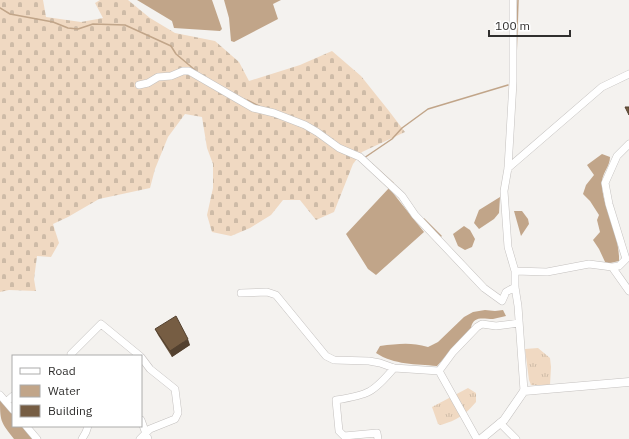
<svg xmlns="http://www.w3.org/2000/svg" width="629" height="439" font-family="'IBM Plex Sans',sans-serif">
  <defs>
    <pattern id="cemetery-stones" width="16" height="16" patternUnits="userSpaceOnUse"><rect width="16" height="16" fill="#f0d9c2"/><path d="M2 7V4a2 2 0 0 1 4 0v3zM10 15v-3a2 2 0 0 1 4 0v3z" fill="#cebba7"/></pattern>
    <pattern id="park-tufts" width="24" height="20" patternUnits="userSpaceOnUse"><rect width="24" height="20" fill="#f0d9c2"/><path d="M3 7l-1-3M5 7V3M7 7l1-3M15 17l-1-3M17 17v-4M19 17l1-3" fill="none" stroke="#cebba7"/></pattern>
  </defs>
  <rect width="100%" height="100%" fill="#f4f2ef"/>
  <path fill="url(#cemetery-stones)" d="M0,0H43L46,17L81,22L103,18L95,3L100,0H128L150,18L175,33L215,41L239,62L249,81L300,65L332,51L361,76L389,111L405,132L362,152L353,164L334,212L316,220L300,200H283L271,215L250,228L231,236L212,232L207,215L213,188V164L207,148L202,117L185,114L168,137L155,169L150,188L99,199L68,217L53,224L59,243L51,257L37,256L34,279L36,291L9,290L0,292Z"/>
  <path fill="url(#park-tufts)" d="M538,348L550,358L551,367L550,385H531L529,380L525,349Z
    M468,388L476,393V402C465,415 457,420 441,425L438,424L432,407Z"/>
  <path fill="#c1a589" d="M137,0H212L222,29L220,31L174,28L172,21Z
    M224,0H281L273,4L278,19L234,42L231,41L229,18Z
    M602,154L610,157C610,166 603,172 602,181C601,206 620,232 619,261L606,264L599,249L593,240L600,232L597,220L599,215L590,201L583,194L586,185L594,175L587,165Z
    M389,188L424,232L376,275L368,269L346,234Z
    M500,197L499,213L494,219L479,229L474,223L479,210Z
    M514,211H522L528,219L529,224L521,236Z
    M464,226L470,230L475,239L472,247L465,250L458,246L453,234Z
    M485,310L495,311L503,310L506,316C502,317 497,318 493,319C484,319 473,315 471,328L437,366C416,364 394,365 376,353L380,346C398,344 410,342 428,347L438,342L464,317L473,312Z
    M0,398L13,412V426H26L37,439H14C0,421 0,421 0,398Z"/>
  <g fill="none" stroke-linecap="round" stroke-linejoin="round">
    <path stroke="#c1a589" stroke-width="1.5" d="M0,8L10,14L53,22L68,28L78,29L93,24L125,25L171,46L176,54L195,70
      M516,58L518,0
      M247,100L259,106
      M364,158L392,139L402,128L428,109L508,85
      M372,164L393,183
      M424,219L441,236"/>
    <defs>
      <path id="minor" d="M513,0V82L508,168L504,191L508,247L515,271V287L518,306L524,391
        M139,85L148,83L158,77L171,76L183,71H189L253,108L274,113L305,125L317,132L339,148L360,157L402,196L415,215L484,288L502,301L506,292L515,287
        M508,168L602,87L629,74
        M612,267L619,266L626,259L609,204L605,183L617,156L629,144
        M515,271L547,272L589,264L612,267L629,291
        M241,293L267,292L276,295L326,356L334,360L369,361L380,363L394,368L439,371
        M71,354L101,324L140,356
        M0,395L13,410
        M6,402L13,396
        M141,420L148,439
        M500,423L516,439
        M26,426L37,439
        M82,439L86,432L88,426
        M140,439L150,429L175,419L178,413L175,389L150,369L141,357
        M378,439L377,433L344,436L339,431L336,400C368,395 373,393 394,368
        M477,439L439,371L453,352L477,327L482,324L496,326L519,323"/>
      <path id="major" d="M481,439L504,420L524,391L629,382"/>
    </defs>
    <use href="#minor" stroke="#c4c1bf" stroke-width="8"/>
    <use href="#major" stroke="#c4c1bf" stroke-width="9"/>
    <use href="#minor" stroke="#fff" stroke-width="7"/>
    <use href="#major" stroke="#fff" stroke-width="8"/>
  </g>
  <path fill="#65503a" d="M155,329L190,345L172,357L158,335Z"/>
  <path fill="#53412f" d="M188,339L190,345L172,357L170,351Z"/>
  <path fill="#765d43" stroke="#53412f" d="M625,107H629V115Z
    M176,316L188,339L170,351L155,329Z"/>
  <rect x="12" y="355" width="130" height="72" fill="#ffffff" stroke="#acacab"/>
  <rect x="20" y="368" width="20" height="6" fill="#ffffff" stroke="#acacab"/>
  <text x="48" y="375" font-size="12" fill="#302f2e">Road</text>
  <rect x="20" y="385" width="20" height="12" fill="#c1a589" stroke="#acacab"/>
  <text x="48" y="395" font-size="12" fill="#302f2e">Water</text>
  <rect x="20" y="405" width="20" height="12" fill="#765d43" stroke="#acacab"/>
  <text x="48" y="415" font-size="12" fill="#302f2e">Building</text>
  <path d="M489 30v6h81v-6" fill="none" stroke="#302f2e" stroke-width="2"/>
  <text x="495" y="30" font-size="12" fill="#302f2e" stroke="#ffffff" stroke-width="3" paint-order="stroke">100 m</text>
</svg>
